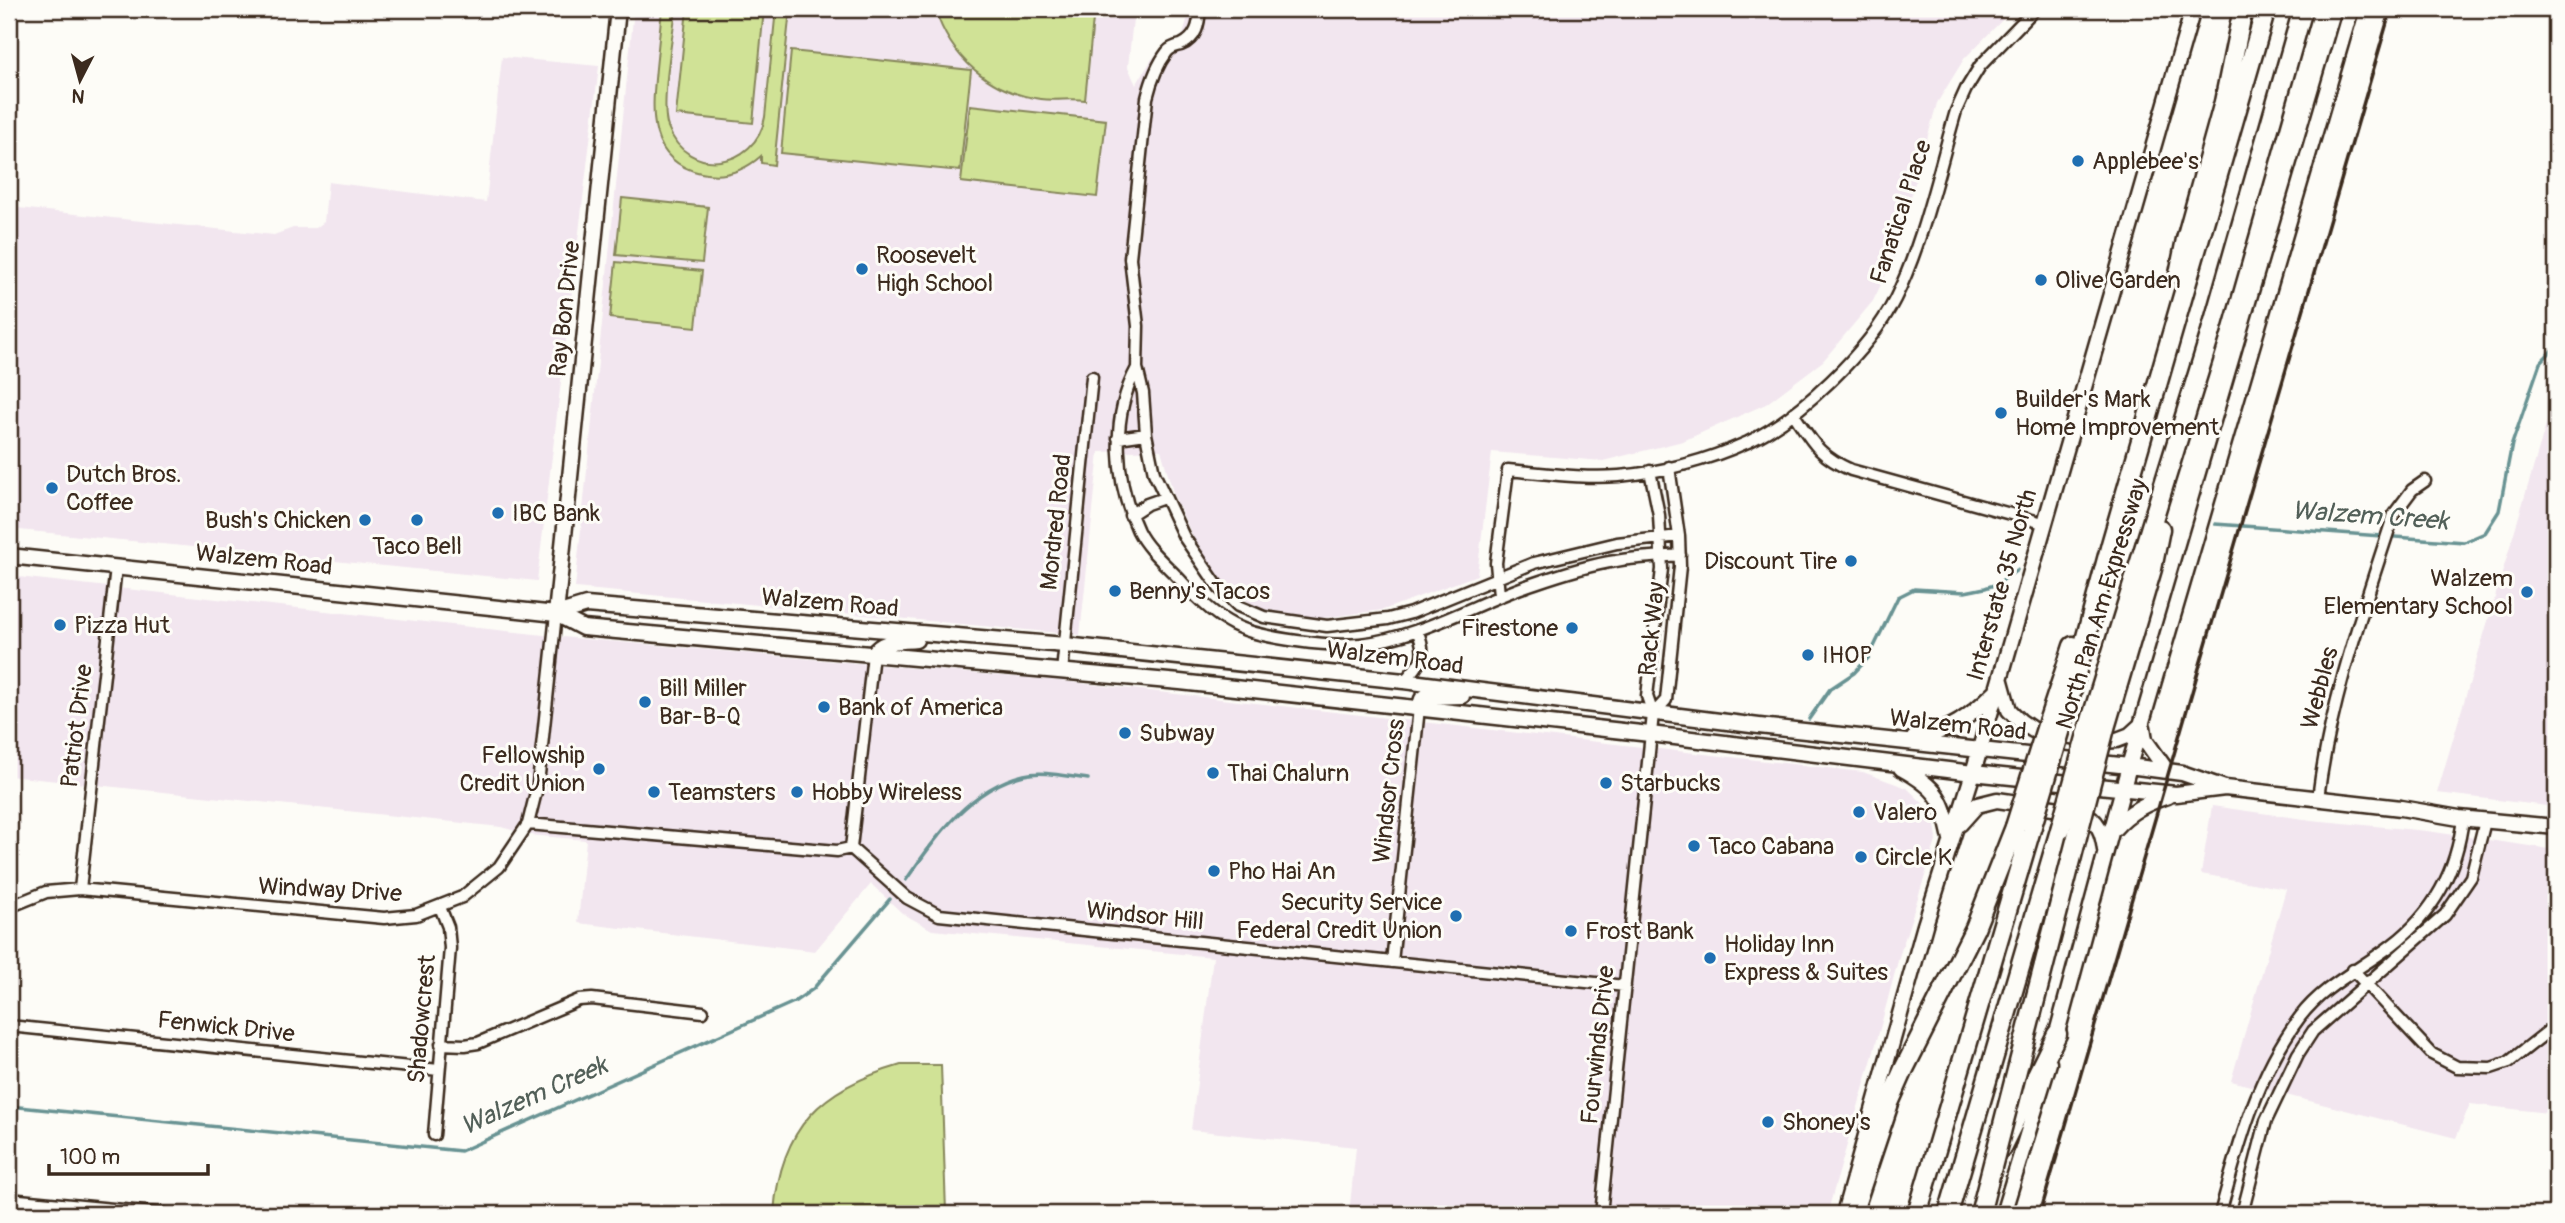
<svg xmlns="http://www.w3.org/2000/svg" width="2565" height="1223" font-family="Pangolin,sans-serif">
  <rect width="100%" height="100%" fill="#fdfcf7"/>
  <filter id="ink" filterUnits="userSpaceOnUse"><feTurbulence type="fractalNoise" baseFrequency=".0143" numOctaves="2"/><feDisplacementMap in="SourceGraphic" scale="14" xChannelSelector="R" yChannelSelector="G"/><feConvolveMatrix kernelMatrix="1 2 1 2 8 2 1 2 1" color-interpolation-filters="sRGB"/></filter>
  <g filter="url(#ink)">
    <path fill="#f2e6ef" d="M634,9H1134L1128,67L1136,85L1152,59L1183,35L1190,9H2013L1964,59L1937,103L1894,258L1873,301L1823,361L1766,404L1683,441L1603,461L1492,452L1477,575L1383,610L1322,618L1256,608L1222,581L1193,537L1174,496L1161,450L1099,452L1080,635L575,588Z
      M502,57L599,66L537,581L9,529V207L274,235L293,228H316L324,222L328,182L486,202Z
      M2556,391V807L2437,793Z
      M9,576L562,637L1061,681L1863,772L1907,788L1933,813L1937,838L1899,957L1873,1055L1827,1214H1349L1356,1147L1191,1130L1213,957L932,930L902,913L871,884L815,951L578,923L586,840L530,835L501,827L9,776Z
      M2212,806L2311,820L2427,831L2556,850V1114L2470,1104L2456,1138L2231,1081L2286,889L2201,874Z"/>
    <path fill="#d0e296" stroke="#86865a" stroke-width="2" d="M662,9H676C673,34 660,107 668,127C687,179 756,169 765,117L776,9H790L774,165L761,163V156C744,171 723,178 701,173C646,160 652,111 656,68C658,48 660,28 662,9Z
      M687,9H764L753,123L676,115Z
      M935,9H1094L1085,100C1070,98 1056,101 1041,99C990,93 950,57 935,9Z
      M791,51L971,70L960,171L781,153Z
      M970,105L1106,120L1097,197L961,182Z
      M622,198L708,207L702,263L616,255Z
      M616,262L702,271L696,327L610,318Z
      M901,1065H941L946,1212L943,1214H787L774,1212C781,1127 821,1088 901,1065Z"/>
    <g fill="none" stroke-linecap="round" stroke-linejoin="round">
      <path stroke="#699393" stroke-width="3.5" d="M2215,524L2464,542L2485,533L2499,511L2512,444L2540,363L2556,346
        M1809,719L1830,689L1854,673L1869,657L1898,597L1914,589L1965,592L1985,588L1997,584L2017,570
        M906,880C936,837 970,788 1024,775C1043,770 1068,777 1088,779
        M9,1106L461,1151L794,1002L813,989L890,899"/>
      <defs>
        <path id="street" d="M1200,9C1199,24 1197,38 1181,45C1176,46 1170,48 1167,52C1157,65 1151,82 1147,98L1130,258L1138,326L1137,368L1143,393L1146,434L1154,473L1184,537L1219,588L1238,606L1264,617L1327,626L1388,619L1411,613L1534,563L1617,543L1679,536
          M1137,368C1110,417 1115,482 1138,531C1148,551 1169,567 1183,583C1222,625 1240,633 1297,641C1318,644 1339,646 1360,644C1422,637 1477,602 1535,583C1561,574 1589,565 1616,561C1637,557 1659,557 1680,555
          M1793,413C1812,441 1818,456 1851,470L2043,523
          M1118,438L1146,434
          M1130,515L1147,504L1164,498
          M1499,595L1496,563L1508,470C1544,473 1583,479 1619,476C1663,472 1708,460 1748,442C1800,417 1869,351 1895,299C1923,243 1938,172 1956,111L1966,89L1980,66L2035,9
          M1062,672L1092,377
          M1404,681C1422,662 1428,656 1417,630
          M1653,714L1666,700L1680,566L1679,536L1669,467
          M2318,798C2330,701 2364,607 2394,514L2412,490L2425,481
          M528,824L837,851L851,848
          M851,848L907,898L939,915L1625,986
          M851,848L873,654
          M80,889L116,567
          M9,907L46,892L80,889L384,918L416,915L462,897L499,867L528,824L538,784L556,614
          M1392,962L1419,708
          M2353,970L2432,1054L2457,1067L2491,1068L2509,1062L2556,1025
          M9,1026L439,1070
          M441,1044L465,1045L478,1043L579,1000L592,999L703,1012
          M434,1135L450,948L448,927L440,907
          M9,1199L165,1214
          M1601,1214L1653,714L1647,696L1662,569L1659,515L1650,471
          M2220,1214C2238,1146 2257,1074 2300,1017C2324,985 2361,969 2392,945C2434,913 2457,870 2463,818
          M2242,1214L2266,1121L2298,1054L2313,1031L2445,915L2471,877L2485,821"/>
        <path id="secondary" d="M9,556L556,614L586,605L1065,645L1404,681L1759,726L2129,766L2182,773L2225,788
          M556,614L583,628L1180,682L1650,734L1973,773L2176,794L2225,788L2401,808L2459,818L2556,827
          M556,614L618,9
          M873,654C883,639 900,642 916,640
          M2001,681L2009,710L2020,721L2033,730L2103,741L2117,740L2130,735L2141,725
          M1419,708L1422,699L1425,697L1462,696
          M2143,727L2145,740L2167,771
          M1914,738C1949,733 1971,716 1995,692
          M1901,768C1939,789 1942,798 1951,839
          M1960,824L1977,805L1997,800L2081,812C2098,819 2103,833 2105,850
          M2114,829C2130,811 2146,803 2168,796
          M2054,1044L2129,766L2351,9
          M1845,1210L1925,925L1973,773L2193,9
          M2003,1214L2049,1063"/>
        <path id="highway" d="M2179,274L2186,239L2224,102L2243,9
          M2049,719L2073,646
          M2063,722L2111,544L2266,9
          M2089,727L2210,335L2303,9
          M2105,728L2152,569L2160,529
          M2001,1148L2057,1034
          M1852,1214L1889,1103L1904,1069L1975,928L2015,827
          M1917,1214L2032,826
          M1948,1214L2060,830"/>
      </defs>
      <use href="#street" stroke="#3b2a1e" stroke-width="15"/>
      <use href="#secondary" stroke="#3b2a1e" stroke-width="19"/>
      <use href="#highway" stroke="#3b2a1e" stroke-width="23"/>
      <use href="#street" stroke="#fdfcf7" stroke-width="10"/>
      <use href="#secondary" stroke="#fdfcf7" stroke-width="14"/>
      <use href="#highway" stroke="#fdfcf7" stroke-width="18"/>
      <path stroke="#3b2a1e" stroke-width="3.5" d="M2040,1214L2391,9"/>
      <defs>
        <path id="highway-bridge" d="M2032,826L2063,722
          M2015,827L2049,719
          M2060,830L2089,727
          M1980,1214L2105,728"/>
      </defs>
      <use href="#highway-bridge" stroke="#3b2a1e" stroke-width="23" stroke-linecap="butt"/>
      <use href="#highway-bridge" stroke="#fdfcf7" stroke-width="18"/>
    </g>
  </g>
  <g fill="#1f6fb2" stroke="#fdfcf7" stroke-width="2.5">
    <circle cx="2078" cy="161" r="7"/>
    <circle cx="862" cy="269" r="7"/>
    <circle cx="2041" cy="280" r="7"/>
    <circle cx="2001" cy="413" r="7"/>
    <circle cx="52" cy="488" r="7"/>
    <circle cx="498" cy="513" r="7"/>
    <circle cx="365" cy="520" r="7"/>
    <circle cx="417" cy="520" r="7"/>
    <circle cx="1851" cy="561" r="7"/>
    <circle cx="1115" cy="591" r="7"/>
    <circle cx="2527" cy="592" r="7"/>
    <circle cx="60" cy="625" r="7"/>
    <circle cx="1572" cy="628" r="7"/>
    <circle cx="1808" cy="655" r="7"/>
    <circle cx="645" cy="702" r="7"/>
    <circle cx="824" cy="707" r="7"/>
    <circle cx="1125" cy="733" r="7"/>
    <circle cx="599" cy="769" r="7"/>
    <circle cx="1213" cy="773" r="7"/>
    <circle cx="1606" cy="783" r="7"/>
    <circle cx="654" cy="792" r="7"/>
    <circle cx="797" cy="792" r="7"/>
    <circle cx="1859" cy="812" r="7"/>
    <circle cx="1694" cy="846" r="7"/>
    <circle cx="1861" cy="857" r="7"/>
    <circle cx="1214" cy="871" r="7"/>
    <circle cx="1456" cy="916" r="7"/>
    <circle cx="1571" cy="931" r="7"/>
    <circle cx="1710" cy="958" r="7"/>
    <circle cx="1768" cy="1122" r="7"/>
  </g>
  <g text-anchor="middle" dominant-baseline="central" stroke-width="6" stroke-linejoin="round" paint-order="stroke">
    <g font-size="24" fill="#3b2a1e" stroke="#fdfcf7" text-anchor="start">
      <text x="2092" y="161">Applebee's</text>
      <text x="876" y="255">Roosevelt<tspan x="876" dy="28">High School</tspan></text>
      <text x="2055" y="280">Olive Garden</text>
      <text x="2015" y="399">Builder's Mark<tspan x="2015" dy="28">Home Improvement</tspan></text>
      <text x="66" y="474">Dutch Bros.<tspan x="66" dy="28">Coffee</tspan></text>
      <text x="512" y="513">IBC Bank</text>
      <text x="351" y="520" text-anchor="end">Bush's Chicken</text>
      <text x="417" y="546" text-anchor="middle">Taco Bell</text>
      <text x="1837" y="561" text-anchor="end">Discount Tire</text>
      <text x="2513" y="578" text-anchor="end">Walzem<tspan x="2513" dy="28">Elementary School</tspan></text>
      <text x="1129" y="591">Benny's Tacos</text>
      <text x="74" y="625">Pizza Hut</text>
      <text x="1558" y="628" text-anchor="end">Firestone</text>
      <text x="1822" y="655">IHOP</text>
      <text x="659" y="688">Bill Miller<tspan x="659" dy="28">Bar-B-Q</tspan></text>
      <text x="838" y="707">Bank of America</text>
      <text x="1139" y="733">Subway</text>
      <text x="585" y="755" text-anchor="end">Fellowship<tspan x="585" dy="28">Credit Union</tspan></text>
      <text x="1227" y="773">Thai Chalurn</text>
      <text x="1620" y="783">Starbucks</text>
      <text x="668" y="792">Teamsters</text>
      <text x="811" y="792">Hobby Wireless</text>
      <text x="1873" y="812">Valero</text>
      <text x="1708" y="846">Taco Cabana</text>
      <text x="1875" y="857">Circle K</text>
      <text x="1228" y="871">Pho Hai An</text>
      <text x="1442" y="902" text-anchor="end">Security Service<tspan x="1442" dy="28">Federal Credit Union</tspan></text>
      <text x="1585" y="931">Frost Bank</text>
      <text x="1724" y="944">Holiday Inn<tspan x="1724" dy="28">Express &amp; Suites</tspan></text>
      <text x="1782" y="1122">Shoney's</text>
    </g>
    <g font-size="24" fill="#3b2a1e" stroke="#fdfcf7">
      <text transform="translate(1901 212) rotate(-72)">Fanatical Place</text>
      <text transform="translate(565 309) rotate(-84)">Ray Bon Drive</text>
      <text transform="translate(1056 522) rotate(-84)">Mordred Road</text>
      <text transform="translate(264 560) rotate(6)">Walzem Road</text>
      <text transform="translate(2002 585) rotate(-74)">Interstate 35 North</text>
      <text transform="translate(830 603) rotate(5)">Walzem Road</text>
      <text transform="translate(2102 604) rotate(-73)">North Pan Am Expressway</text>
      <text transform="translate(1652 629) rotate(-84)">Rack Way</text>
      <text transform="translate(1395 658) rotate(7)">Walzem Road</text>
      <text transform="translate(2320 688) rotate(-75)">Webbles</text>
      <text transform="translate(1958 725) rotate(6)">Walzem Road</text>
      <text transform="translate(77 726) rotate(-83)">Patriot Drive</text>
      <text transform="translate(1389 791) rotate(-84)">Windsor Cross</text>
      <text transform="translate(330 890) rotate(3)">Windway Drive</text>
      <text transform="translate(1145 916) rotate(6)">Windsor Hill</text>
      <text transform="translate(422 1019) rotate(-85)">Shadowcrest</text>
      <text transform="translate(226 1027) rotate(6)">Fenwick Drive</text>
      <text transform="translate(1598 1045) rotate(-84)">Fourwinds Drive</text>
    </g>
    <g font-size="26" font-style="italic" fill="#525f58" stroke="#fdfcf7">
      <text transform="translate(2370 516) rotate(4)">Walzem Creek</text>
      <text transform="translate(534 1096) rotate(-24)">Walzem Creek</text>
    </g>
  </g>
  <rect width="2565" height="1223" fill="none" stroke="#fdfcf7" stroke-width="35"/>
  <rect x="18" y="18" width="2530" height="1188" fill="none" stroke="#3b2a1e" stroke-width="2.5" filter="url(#ink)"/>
  <g transform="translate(80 80) rotate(186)" stroke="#fdfcf7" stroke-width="5" paint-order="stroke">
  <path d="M0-5L12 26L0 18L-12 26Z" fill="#3b2a1e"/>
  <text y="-10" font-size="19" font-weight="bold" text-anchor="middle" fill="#3b2a1e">N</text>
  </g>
  <path d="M49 1164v10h159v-10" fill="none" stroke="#3b2a1e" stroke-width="3.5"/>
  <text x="60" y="1164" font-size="21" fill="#3b2a1e" stroke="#fdfcf7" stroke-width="5" paint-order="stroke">100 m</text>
</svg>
